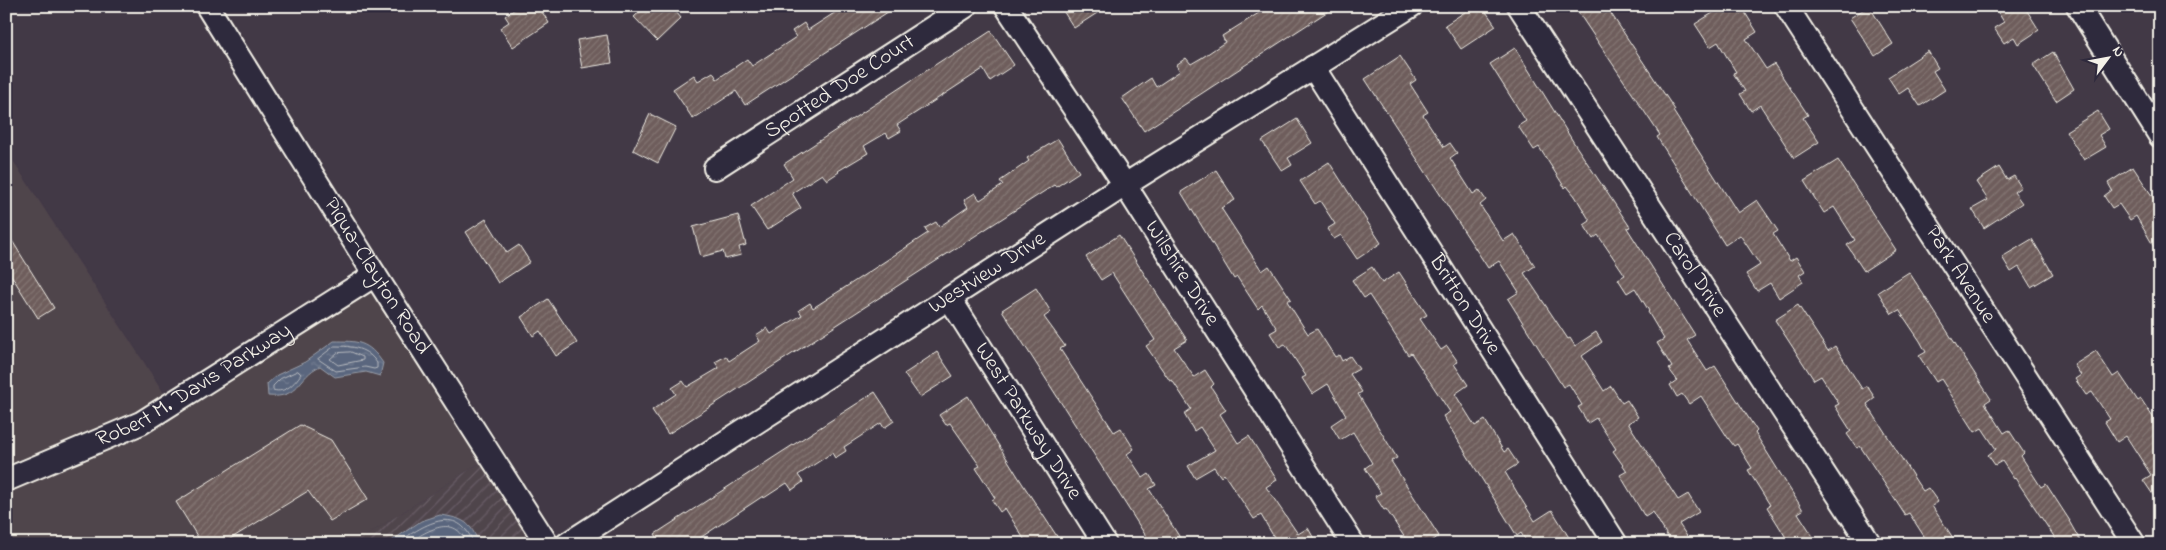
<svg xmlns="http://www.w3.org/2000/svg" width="2166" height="550" font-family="'Indie Flower',sans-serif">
  <defs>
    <pattern id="industrial-furrows" width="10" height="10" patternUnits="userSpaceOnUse" patternTransform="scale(1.25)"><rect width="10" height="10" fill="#4f444c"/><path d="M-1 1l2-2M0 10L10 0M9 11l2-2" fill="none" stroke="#695f66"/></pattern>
    <pattern id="water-ripples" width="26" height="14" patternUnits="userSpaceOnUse" patternTransform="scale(1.25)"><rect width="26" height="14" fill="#5a667e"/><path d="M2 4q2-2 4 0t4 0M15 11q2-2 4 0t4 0" fill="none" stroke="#727c90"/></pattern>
    <pattern id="building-hatch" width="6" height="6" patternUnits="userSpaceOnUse" patternTransform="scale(1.25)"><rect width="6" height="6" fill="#6e5d5b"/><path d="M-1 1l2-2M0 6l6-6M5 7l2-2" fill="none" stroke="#837573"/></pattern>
  </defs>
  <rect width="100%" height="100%" fill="#423946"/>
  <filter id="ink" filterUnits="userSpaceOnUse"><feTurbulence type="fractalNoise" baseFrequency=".02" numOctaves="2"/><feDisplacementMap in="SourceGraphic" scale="10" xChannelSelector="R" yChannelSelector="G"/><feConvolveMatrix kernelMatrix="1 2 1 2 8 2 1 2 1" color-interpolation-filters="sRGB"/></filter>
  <g filter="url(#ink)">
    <path fill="#4f444c" d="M6,150L171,404L375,275L491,456L353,544H6Z"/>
    <path fill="url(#industrial-furrows)" d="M491,456L547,544H353Z"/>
    <path fill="url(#water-ripples)" stroke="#989ea8" d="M334,341C358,341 368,341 383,363L380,376L366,372L335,377L320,366C297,377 300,399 268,396L267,384L277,375L305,362Z
      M440,515C463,518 471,522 479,544H387L421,521Z"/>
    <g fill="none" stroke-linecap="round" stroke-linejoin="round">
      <path stroke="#b6b9be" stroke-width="1" d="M335,346C353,346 367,348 377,363V368L374,369L365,367L336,371L318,359Z
        M351,352L363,357V360L338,365L330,359L337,353Z
        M298,371L301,374C295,383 285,394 273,390V386L280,379Z
        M396,544C422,526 457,501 474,544
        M407,544C426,531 455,512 467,544"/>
    </g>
    <path fill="url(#building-hatch)" stroke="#f4f1e8" d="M519,6H529L532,11L539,7L549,23L513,47L500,28L509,22L505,16Z
      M646,6H671L681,18L657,41L634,17Z
      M845,6H897L745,105L736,91L693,119L673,89L694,75L698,81L713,72L717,79L747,59L752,66L796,37L792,31L804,23L808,30Z
      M1060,6H1108L1074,28Z
      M1270,6H1336L1144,131L1122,98L1151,78L1156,87L1180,71L1176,65L1186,58L1191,64L1203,57L1225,42L1222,36Z
      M1474,6H1482L1496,26L1461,49L1445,25Z
      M1574,6H1606L1675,110L1673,111L1738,213L1757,200L1778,231L1773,234L1790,261L1796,257L1805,271L1799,275L1803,282L1779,298L1770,283L1757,291L1746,274L1760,265L1740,235L1725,245L1657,137L1660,135Z
      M1724,6H1741L1757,32L1746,39L1766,69L1774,64L1808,115L1803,118L1819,142L1794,158L1760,105L1751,111L1740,94L1745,91L1733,73L1736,72L1718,42L1710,47L1695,24Z
      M1869,6L1893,44L1875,56L1850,18Z
      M1994,6H2024L2039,30L2018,44L2014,37L2004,43L1994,28L2004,22Z
      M991,31L1014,65L990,81L983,69L897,125L901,131L889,138L886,133L864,146L868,153L838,171L839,172L827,180L822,174L792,193L801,208L767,230L751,206L793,178L784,164L947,57L948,59Z
      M607,35L612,63L582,68L577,40Z
      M1515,48L1574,143L1630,227L1627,228L1695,335L1687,340L1707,371L1715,366L1757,431L1755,433L1803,510L1798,513L1818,544H1790L1767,507L1770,505L1748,470L1752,468L1737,444L1734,446L1728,438L1701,396L1689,404L1682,394L1677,397L1670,385L1677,380L1669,369L1672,367L1657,343L1664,339L1648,312L1649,311L1635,288L1627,293L1618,279L1625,275L1598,235L1593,239L1584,225L1590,221L1575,196L1567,186L1565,188L1539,147L1534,150L1518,126L1526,121L1490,64Z
      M1928,51L1938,68L1933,71L1945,90L1920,106L1908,88L1899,94L1888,77Z
      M2053,52L2074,89L2056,101L2033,65Z
      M1400,56L1416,80L1410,84L1428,112L1423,115L1444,147L1450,143L1457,153L1450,158L1473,194L1479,190L1486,200L1480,205L1503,241L1514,234L1535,266L1524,273L1568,339L1570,338L1575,346L1596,332L1602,342L1582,356L1604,391L1611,386L1622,403L1627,400L1638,417L1628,423L1678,500L1688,494L1699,512L1679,524L1692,544H1672L1653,512L1645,517L1620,475L1627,471L1613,451L1616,449L1596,418L1588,423L1578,407L1582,405L1569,384L1563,387L1508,299L1519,292L1499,261L1488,268L1365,79Z
      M2098,111L2109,129L2099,135L2106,147L2084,160L2066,131Z
      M650,114L676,127L658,163L633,150Z
      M1297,119L1312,143L1288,158L1292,165L1282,171L1262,141Z
      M1058,139L1079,172L1056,187L1054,185L668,434L652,410L676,394L672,388L683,381L687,387L719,368L715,362L726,356L729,361L760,341L756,335L767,328L771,334L802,315L799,310L810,303L813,308L855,281L928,233L925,228L936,222L939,227L968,207L964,200L975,193L980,200L1003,185L1000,181L1029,161L1027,158Z
      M1838,160L1896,250L1864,271L1847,245L1855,240L1834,207L1824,213L1804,181Z
      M1329,162L1381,243L1357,259L1341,235L1334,239L1327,229L1335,224L1320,201L1315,204L1300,181Z
      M1999,167L2007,180L2014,176L2021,187L2014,192L2022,203L1984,228L1972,209L1988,200L1976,182Z
      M2133,167L2160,208V257L2136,216L2130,220L2119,204L2112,208L2104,196L2112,190L2108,183Z
      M1216,170L1235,200L1221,208L1262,271L1269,266L1291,299L1287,301L1308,334L1317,329L1335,357L1339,355L1342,361L1350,356L1359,369L1350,374L1362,392L1358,394L1397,458L1391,461L1439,536L1428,544H1409L1386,509L1384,510L1375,496L1381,493L1365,468L1372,463L1353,432L1340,440L1331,425L1346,415L1328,384L1312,394L1302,378L1306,376L1285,344L1279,347L1270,333L1277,329L1262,305L1258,309L1237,277L1234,279L1181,192Z
      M738,215L746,245L739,247L741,255L725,259L723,251L701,257L693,227Z
      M486,219L507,253L519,245L530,262L498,283L466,232Z
      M6,231L54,308L38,318L6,267Z
      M1119,235L1187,340L1174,348L1194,377L1205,370L1214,384L1211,387L1226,410L1220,414L1238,443L1249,436L1277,480L1266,487L1298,534L1308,528L1317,544H1278L1261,515L1254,519L1224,474L1221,477L1214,467L1195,478L1188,466L1215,450L1200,427L1194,431L1184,414L1191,409L1172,380L1170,381L1146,346L1155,340L1112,273L1101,280L1086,257Z
      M2032,239L2053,274L2031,287L2019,267L2011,272L2002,257Z
      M1372,267L1382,283L1399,272L1427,315L1420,319L1441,350L1447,346L1458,362L1454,364L1468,385L1455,394L1475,426L1485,420L1504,452L1508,449L1518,464L1505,472L1518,494L1535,521L1552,510L1573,544H1528L1521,533L1517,536L1443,416L1450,412L1411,353L1408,355L1369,295L1364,298L1352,280Z
      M1909,272L1991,399L1985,403L2004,433L2009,430L2024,453L2021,456L2041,487L2046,484L2070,521H2069L2082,544H2059L2015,478L2014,479L2002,461L1995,465L1988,455L1996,449L1982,428L1975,432L1941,379L1936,382L1919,356L1926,352L1920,341L1899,310L1892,314L1878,292Z
      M1036,288L1051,312L1044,317L1065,346L1060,349L1114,432L1121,428L1134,449L1127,454L1143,478L1149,474L1156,485L1149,489L1184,544H1151L1002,310Z
      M548,299L577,343L556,356L540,331L533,336L521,317Z
      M1798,305L1828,351L1835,346L1862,389L1867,386L1875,398L1867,404L1918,484L1923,491L1928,488L1938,502L1932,506L1957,544H1929L1909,513L1905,515L1860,446L1857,448L1847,434L1851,431L1835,406L1839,404L1821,376L1814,380L1775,320Z
      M2096,351L2113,377L2119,373L2138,401L2141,399L2160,428V505L2143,480L2151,475L2126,436L2117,442L2105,422L2110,419L2092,392L2086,395L2075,379L2081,375L2074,365Z
      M937,352L953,376L920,397L904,374Z
      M875,392L894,421L884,428L881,423L844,447L846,451L835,458L832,453L798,475L803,482L792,490L787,483L764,498L763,496L691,544H661L655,534Z
      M968,396L1022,483L1062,544H1027L1005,508L1000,512L992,500L995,498L976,468L980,466L950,423L946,425L939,415Z
      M300,425L331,440L368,499L330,521L308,491L222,544H202L176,502Z"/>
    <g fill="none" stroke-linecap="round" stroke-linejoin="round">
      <defs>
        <g id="minor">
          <path id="s1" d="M207,6L375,275L547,544"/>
          <path id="s2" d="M1006,6L1125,185L1353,544"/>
          <path id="s3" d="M1519,6L1870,544"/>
          <path id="s4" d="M1786,6L2134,544"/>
          <path d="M2078,6L2160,136"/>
          <path id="s5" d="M1313,67L1616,544"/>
          <path id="s6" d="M715,168L966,6"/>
          <path id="s7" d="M950,299L1105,544"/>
          <path id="s8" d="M6,480L141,423L375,275"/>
          <path id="s9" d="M567,544L1125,185L1411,6"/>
        </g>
      </defs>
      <use href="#minor" stroke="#f4f1e8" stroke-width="26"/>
      <use href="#minor" stroke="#2f2a3d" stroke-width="22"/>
    </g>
  </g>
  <g text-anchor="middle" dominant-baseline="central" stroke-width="4" stroke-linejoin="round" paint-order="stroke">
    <g font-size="22" fill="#f4f1e8" stroke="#2f2a3d">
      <text stroke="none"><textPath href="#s6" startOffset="149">Spotted Doe Court</textPath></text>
      <text stroke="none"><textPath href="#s9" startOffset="500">Westview Drive</textPath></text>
      <text stroke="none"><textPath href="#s2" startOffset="320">Wilshire Drive</textPath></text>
      <text stroke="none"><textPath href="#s1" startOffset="319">Piqua-Clayton Road</textPath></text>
      <text stroke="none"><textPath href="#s3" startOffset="321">Carol Drive</textPath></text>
      <text stroke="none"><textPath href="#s4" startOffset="320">Park Avenue</textPath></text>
      <text stroke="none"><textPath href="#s5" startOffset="282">Britton Drive</textPath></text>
      <text stroke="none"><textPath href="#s8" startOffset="211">Robert M. Davis Parkway</textPath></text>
      <text stroke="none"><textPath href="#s7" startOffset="145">West Parkway Drive</textPath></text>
    </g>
  </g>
  <rect width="2166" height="550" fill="none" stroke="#2f2a3d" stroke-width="25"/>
  <rect x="12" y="12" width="2141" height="525" fill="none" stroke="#f4f1e8" stroke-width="2" filter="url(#ink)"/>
  <g transform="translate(2108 58) rotate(58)" stroke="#2f2a3d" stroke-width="4" paint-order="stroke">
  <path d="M0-4L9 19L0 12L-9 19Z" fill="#f4f1e8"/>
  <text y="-8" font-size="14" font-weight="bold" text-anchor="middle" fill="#f4f1e8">N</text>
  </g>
</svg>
